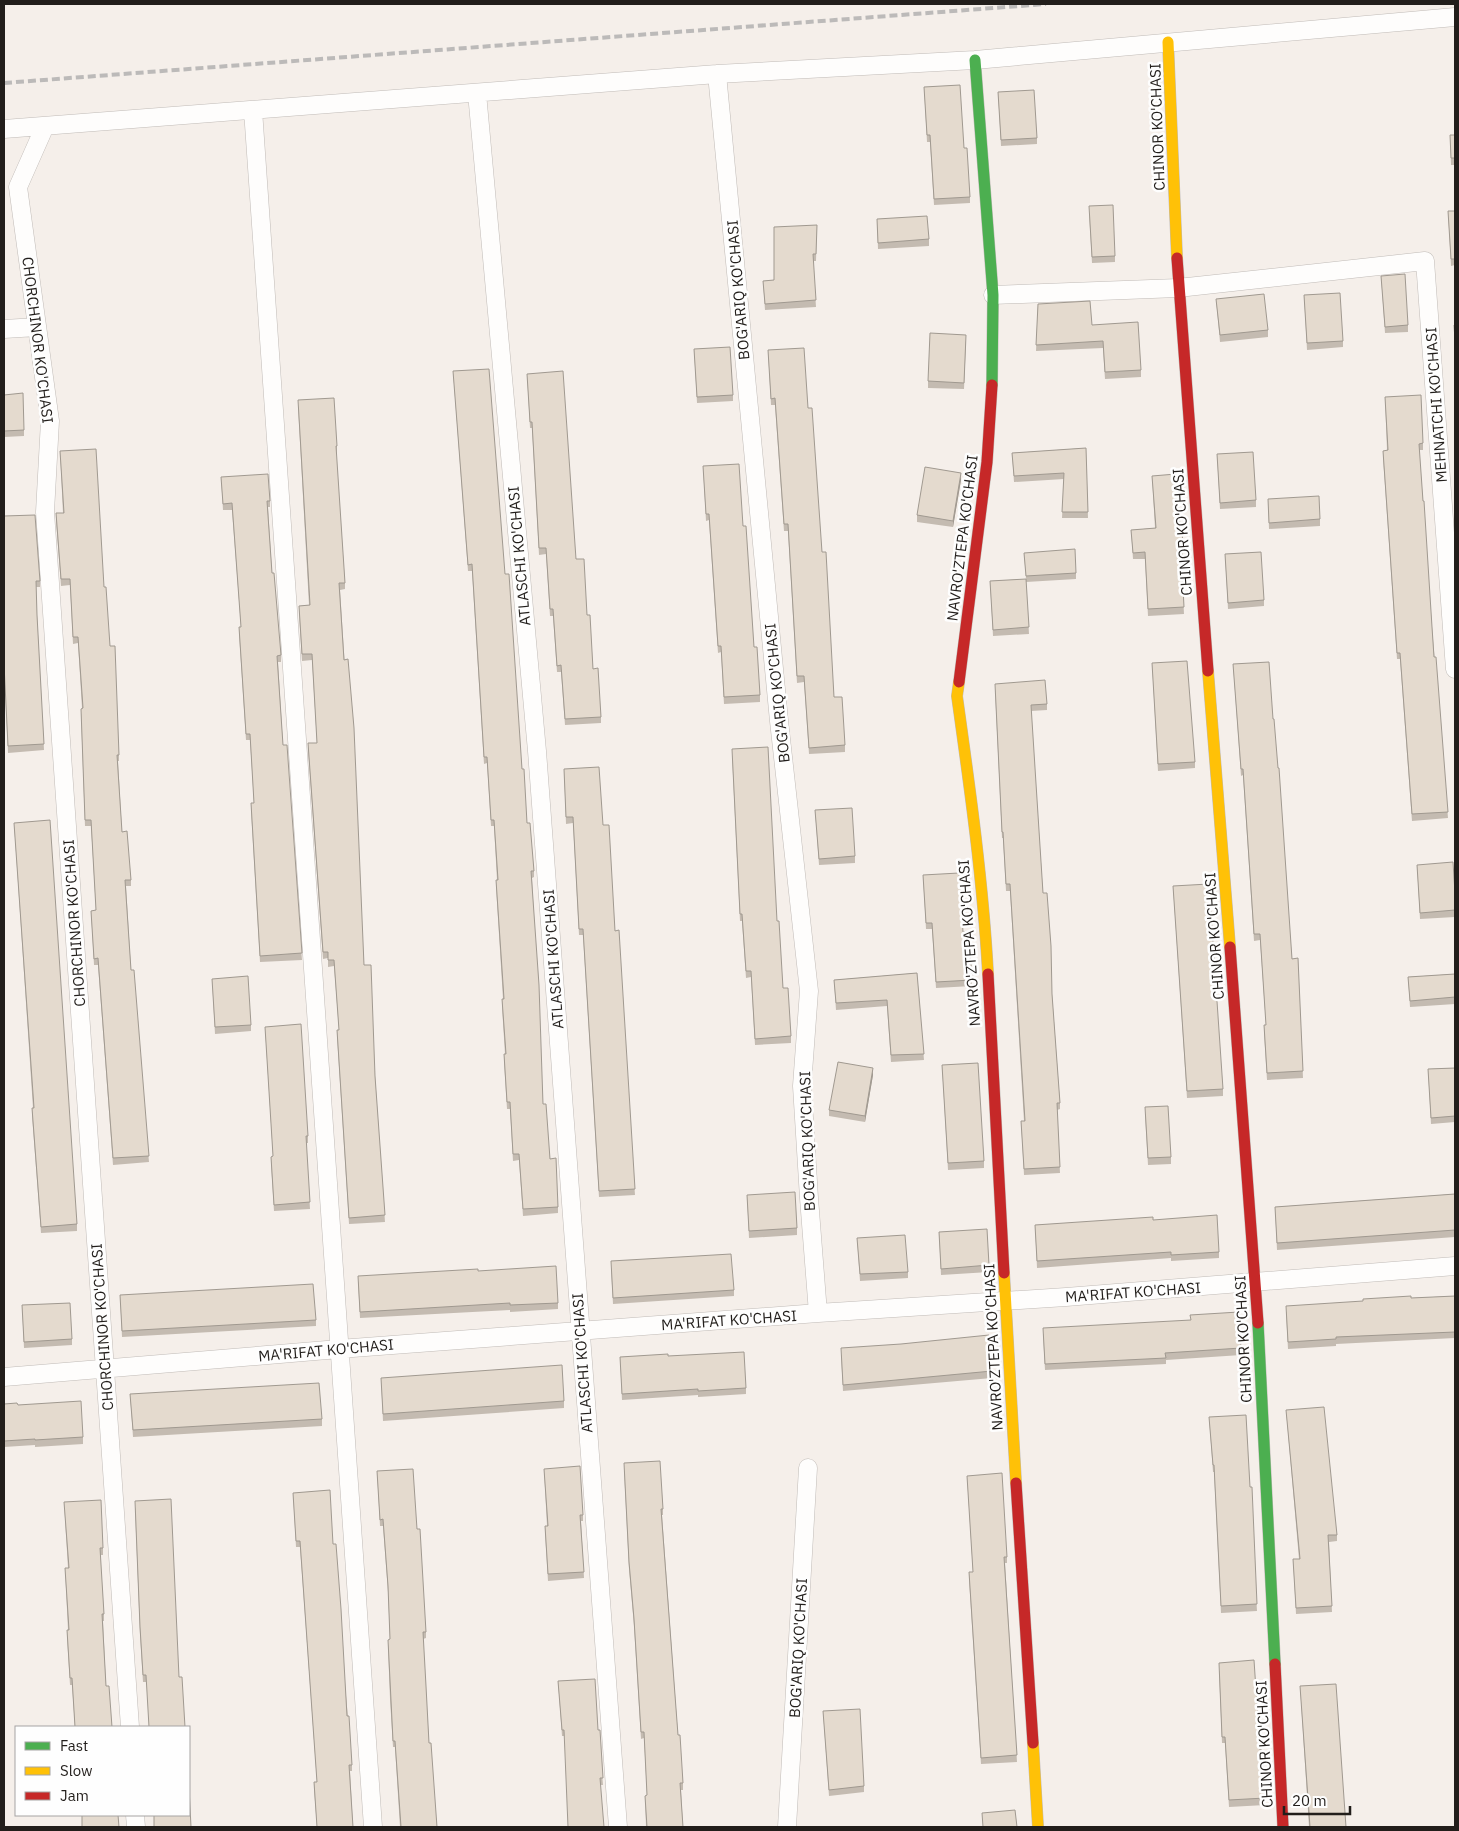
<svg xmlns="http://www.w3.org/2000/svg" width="1459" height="1831" font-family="'IBM Plex Sans',sans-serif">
  <rect width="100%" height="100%" fill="#f5efea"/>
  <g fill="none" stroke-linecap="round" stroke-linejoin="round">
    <defs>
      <path id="street" d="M717,74L779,721L809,991L802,1086L809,1198L818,1313
        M477,93L537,751L618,1827
        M253,110L373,1827
        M45,126L18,187L50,421L45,512L130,1727
        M4,129L717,74L975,60L1455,17
        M993,295L1178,288L1425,261L1455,669
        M4,329L37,327
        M4,1377L339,1349L818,1313L1066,1297L1455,1266
        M135,1815L136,1827
        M787,1827L808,1468"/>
      <path id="fast" d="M975,60L993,295L992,385
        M1258,1323L1275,1664"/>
      <path id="slow" d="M1168,42L1177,258
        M1208,671L1230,947
        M959,682L957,696C970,789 983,881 988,974
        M1004,1273L1016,1483
        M1033,1743L1038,1827"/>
      <path id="jam" d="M1177,258L1208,671
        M959,682L987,462L992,385
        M1230,947L1258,1323
        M988,974L1004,1273
        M1016,1483L1033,1743
        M1275,1664L1283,1827"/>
    </defs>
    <use href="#street" stroke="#c0bbb7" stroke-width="19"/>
    <use href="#fast" stroke="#c0bbb7" stroke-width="12"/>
    <use href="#slow" stroke="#c0bbb7" stroke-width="12"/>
    <use href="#jam" stroke="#c0bbb7" stroke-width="12"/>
    <use href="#street" stroke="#fefdfc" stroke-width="18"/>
    <use href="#fast" stroke="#4caf50" stroke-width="11"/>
    <use href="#slow" stroke="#ffc107" stroke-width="11"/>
    <use href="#jam" stroke="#c62828" stroke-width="11"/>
    <path stroke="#bcbab9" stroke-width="4" stroke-dasharray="8 4" stroke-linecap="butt" d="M4,83L1046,4"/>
  </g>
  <path fill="#c4bbb1" d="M924,87L964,148L970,197V203L934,205L930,142H927Z
    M998,92L1037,138V144L1001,146Z
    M1450,135H1455V165H1451Z
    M1448,211H1455V265L1451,266Z
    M1089,212L1115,256V262L1092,263Z
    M877,219L929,239V246L878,249Z
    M817,225L816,261H813L816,307L765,310L763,281L774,280Z
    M1381,276L1408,325V332L1385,333Z
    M1304,295L1343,341V347L1307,350Z
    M1216,299L1268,330V337L1220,342Z
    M1038,304L1092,325L1141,370V377L1105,379L1103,348L1036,351Z
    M966,341L964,389L928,388V381Z
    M694,349L733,395V401L697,403Z
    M768,350L808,408L822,552L834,697L845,745V752L809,754L804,682L797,683L788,531H784L775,405H771Z
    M453,371L505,574L522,769L527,823L534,871V877L532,878L543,1104L550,1159L558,1207V1213L523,1216L519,1160L513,1161L510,1109H507L504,1061V1054H505L502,1006V999H503L496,886V880H497L494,826H491L487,763L484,764L472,571H468Z
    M527,374L576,559L587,615L593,669L601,717V723L565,725L561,672H557L553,616H550L546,554L539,555L532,428H530Z
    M4,395L24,430V436L4,437Z
    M1385,397L1423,443V450H1419L1423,501L1432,627L1448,818L1412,821L1400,659H1397L1383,457V451L1387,450Z
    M298,406L337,446V453H336L345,583V589L340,590L364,965L375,1076L385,1222L349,1224L337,1036V1030H339L334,966L328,967V958L323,959L308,750V743H317L312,660L302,661L299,612V606L309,605Z
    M1086,448L1088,518H1062L1064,479L1014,482L1012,453Z
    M60,451L104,587L119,755V761H118L122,832L131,880V886H126L131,970L149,1162L113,1165L98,965H94L91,911L96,910L91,826H85L81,715L82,708L78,643L73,644L70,585L61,586L56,520V513H63Z
    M1217,454L1256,500V507L1220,509Z
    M703,466L743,526L754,647L760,695V702L724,704L721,652L718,653L709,520L706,521Z
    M1152,476L1180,526L1183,549V556H1181L1184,614L1148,616L1145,559H1133L1131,530L1155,528Z
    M221,477L270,501V507H268L272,573L281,655V662H278L283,745L302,960L260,962L251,810V803H254L250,740H246L239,633V627H241L232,510H223Z
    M961,480L953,527L917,522V515Z
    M1268,499L1320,519V526L1269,529Z
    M4,516L40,581V587H36L37,615L44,750L8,753L4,670Z
    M1024,553L1076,573V579L1026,582L1029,634L993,636L990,581L1026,579Z
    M1225,554L1264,600V606L1228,609Z
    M1152,663L1195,762V768L1158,771Z
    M1233,664L1273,719L1292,959L1298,958L1303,1078L1267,1080L1264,1032V1025H1266L1260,940L1254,941L1243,775L1241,776Z
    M995,690L1047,704V710L1031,711L1043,893L1052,994L1060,1103V1109L1057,1110L1060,1173L1024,1175L1021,1121H1024L1010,891H1006L1003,838H1002Z
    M732,755L777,921L783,988L791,1036V1043L755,1045L751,977L746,978L742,921H740Z
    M564,769L603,825L615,931L635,1195L599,1197L583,935H579L573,823L566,824Z
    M815,810L855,856V863L819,865Z
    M14,823L77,1224V1231L41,1233L32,1115V1108H33Z
    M1417,865L1455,893V917L1420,919Z
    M923,875L963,932L972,980V986L936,988L932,929H926Z
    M1173,886L1223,1089V1096L1187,1098Z
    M917,973L924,1060L891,1062L887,1006L836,1010L834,980Z
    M1455,974V1004L1410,1007L1408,977Z
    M212,979L251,1025V1031L215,1034Z
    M265,1027L308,1136V1143H306L310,1209L274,1211L271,1163V1157L273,1156Z
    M942,1065L984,1161V1168L948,1170Z
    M1455,1068V1122L1431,1124L1428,1069Z
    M873,1075L865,1122L829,1116V1110Z
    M1145,1114L1171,1157V1164L1148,1165Z
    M1455,1194V1237L1277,1250L1275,1207Z
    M747,1195L797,1228V1235L749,1238Z
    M1153,1220L1219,1252V1258L1171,1261V1258L1037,1268L1035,1225Z
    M939,1232L989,1265V1272L941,1275Z
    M857,1238L908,1272V1278L860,1281Z
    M611,1268L734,1290V1296L613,1304Z
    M478,1271L558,1303V1309L510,1312V1310L360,1318L358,1282Z
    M120,1295L316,1320V1326L122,1337Z
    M1455,1296V1338L1336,1344V1346L1288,1349L1286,1312L1411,1298Z
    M22,1305L72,1339V1345L24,1348Z
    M1043,1334L1241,1348V1355L1166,1360V1364L1045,1370Z
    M841,1355L992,1371V1378L843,1391Z
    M668,1356L746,1388V1394L698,1397V1395L622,1400L620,1357Z
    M381,1378L564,1401V1408L383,1421Z
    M130,1394L322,1419V1426L133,1437Z
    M4,1404L18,1405L83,1437V1444L35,1447V1445L4,1447Z
    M1286,1410L1337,1535V1541L1329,1542L1332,1612L1296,1614L1293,1559H1299Z
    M1209,1417L1250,1487L1257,1611L1221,1613L1214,1472H1213Z
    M544,1469L583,1515V1521H581L584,1578L548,1581L545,1532V1526H547Z
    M624,1470L663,1509V1515H662L678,1735L683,1783V1790H681L683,1827H646L645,1796L647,1795L644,1738L641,1739L634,1626L629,1569Z
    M377,1471L417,1529L426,1632V1638L423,1639L429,1743L437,1827H400L395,1747H393L390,1699L388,1646L390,1639L388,1592L383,1526H380Z
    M967,1476L1007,1557V1563H1005L1017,1762L981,1764L969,1579V1572H973Z
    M293,1493L333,1544L352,1765V1771H350L353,1827H317L314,1789V1782H317L300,1547H296Z
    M171,1499L146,1682H143L140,1634L135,1508Z
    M64,1502L103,1548V1555H100L104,1614V1621H103L106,1686L112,1727H75L72,1685H70L67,1637V1630H68L65,1568H68Z
    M1219,1670L1260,1750L1265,1805L1229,1807L1225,1743H1222Z
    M558,1681L598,1730L603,1785H601L564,1736H562Z
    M1300,1686L1346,1827H1309Z
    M823,1711L864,1786V1792L829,1796Z"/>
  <path fill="#a09990" d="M961,473V480L953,527V521Z
    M873,1068V1075L865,1122V1116Z"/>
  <path fill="#e4dace" stroke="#a09990" d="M960,85L964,148H967L970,197L934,199L930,135H927L924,87Z
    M1034,90L1037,138L1001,140L998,92Z
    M1450,135H1455V158H1451Z
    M1113,205L1115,256L1092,257L1089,206Z
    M1448,211H1455V259H1451Z
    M927,216L929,239L878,243L877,219Z
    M817,225L816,254H813L816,300L765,304L763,281L774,280V227Z
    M1405,274L1408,325L1385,327L1381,276Z
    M1340,293L1343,341L1307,343L1304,295Z
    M1264,294L1268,330L1220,335L1216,299Z
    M1090,301L1092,325L1138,322L1141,370L1105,372L1103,341L1036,345L1038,304Z
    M1454,325H1455V340Z
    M930,333L966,335L964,383L928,381Z
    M730,347L733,395L697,397L694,349Z
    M804,348L808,408H812L822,552H826L834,697H842L845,745L809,748L804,676H797L788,524H784L775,398L771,399L768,350Z
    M489,369L505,574H509L522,769H524L527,823H530L534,871H531L539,985L543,1104H546L550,1159L556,1158L558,1207L523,1209L519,1154H513L510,1102H507L504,1054H506L502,999H504L496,880H498L494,820H491L487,757H484L472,564L468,565L453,371Z
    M563,371L576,559H584L587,615H590L593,669L598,668L601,717L565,719L561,665L557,666L553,609H550L546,548H539L532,422H530L527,374Z
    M23,393L24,430L4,431V395Z
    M1421,395L1423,443L1419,444L1423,501H1424L1432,627L1434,657H1436L1448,812L1412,814L1400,653H1397L1383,451L1388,450L1385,397Z
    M334,398L337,446H336L345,583H339L344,660L348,659L354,728L364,965H371L375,1076L385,1215L349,1218L337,1030H339L334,960H328V952H323L308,743H317L312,654H302L299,606L310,605L298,400Z
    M1086,448L1088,512H1062L1064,473L1014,476L1012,453Z
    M96,449L104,587H106L110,646H115L119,755H117L122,832L127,831L131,880H125L131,970H134L149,1156L113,1158L98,958L94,959L91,911L96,910L91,820H85L81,709L83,708L78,637H73L70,579H61L56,513H64L60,451Z
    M1253,452L1256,500L1220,503L1217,454Z
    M739,464L743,526H746L754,647H757L760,695L724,697L721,646H718L709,514H706L703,466Z
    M925,467L961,473L953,521L917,515Z
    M268,474L270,501H267L272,573H274L281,655L277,656L283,745H287L302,953L260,956L251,803H254L250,734H246L239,627H241L232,503L223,504L221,477Z
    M1176,474L1180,526H1182L1183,549L1181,550L1184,607L1148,609L1145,552L1133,553L1131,530L1156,528L1152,476Z
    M1319,496L1320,519L1269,523L1268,499Z
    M35,515L40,581H36L37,615L44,744L8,746L4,664V516Z
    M1075,549L1076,573L1026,576L1024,553Z
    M1261,552L1264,600L1228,603L1225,554Z
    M1026,579L1029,627L993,630L990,581Z
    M1187,661L1195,762L1158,764L1152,663Z
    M1269,662L1273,719H1274L1278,768H1279L1292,959L1298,958L1303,1071L1267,1073L1264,1025H1266L1260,934H1254L1243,769H1241L1233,664Z
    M1045,680L1047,704L1031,705L1043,893H1047L1051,946L1052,994L1060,1103H1057L1060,1167L1024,1169L1021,1121H1025L1010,884H1006L1003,832H1002L995,684Z
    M768,747L777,921H779L783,988H788L791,1036L755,1039L751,971H746L742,914H740L732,749Z
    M599,767L603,825H609L615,931L619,930L635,1189L599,1191L583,929H579L573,817H566L564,769Z
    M852,808L855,856L819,859L815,810Z
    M50,820L77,1224L41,1227L32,1108H34L14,823Z
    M1453,862L1455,893V910L1420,913L1417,865Z
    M959,873L963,932L969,931L972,980L936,982L932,923H926L923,875Z
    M1209,884L1223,1089L1187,1091L1173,886Z
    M917,973L924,1054L891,1055L887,1000L836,1003L834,980Z
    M1455,974V997L1410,1001L1408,977Z
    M248,976L251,1025L215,1027L212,979Z
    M301,1024L308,1136H306L310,1202L274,1205L271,1157L273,1156L265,1027Z
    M838,1062L873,1068L865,1116L829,1110Z
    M978,1063L984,1161L948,1163L942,1065Z
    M1455,1068V1116L1431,1118L1428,1069Z
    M1168,1106L1171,1157L1148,1158L1145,1107Z
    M795,1192L797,1228L749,1231L747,1195Z
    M1455,1194V1230L1277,1243L1275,1207Z
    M1217,1215L1219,1252L1171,1255V1252L1037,1261L1035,1225L1153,1217V1220Z
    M987,1229L989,1265L941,1269L939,1232Z
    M905,1235L908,1272L860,1274L857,1238Z
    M731,1254L734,1290L613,1298L611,1261Z
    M556,1266L558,1303L510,1305V1303L360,1312L358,1276L478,1269V1271Z
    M313,1284L316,1320L122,1331L120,1295Z
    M1411,1296V1298L1455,1296V1332L1336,1337V1339L1288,1342L1286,1306L1363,1301V1299Z
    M70,1303L72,1339L24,1342L22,1305Z
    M1239,1312L1241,1348L1165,1353L1166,1358L1045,1364L1043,1328L1191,1320L1190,1315Z
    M989,1335L992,1371L843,1385L841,1348L901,1344Z
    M744,1352L746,1388L698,1391V1389L622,1394L620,1357L668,1354V1356Z
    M562,1365L564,1401L383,1414L381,1378Z
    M319,1383L322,1419L133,1430L130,1394Z
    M81,1401L83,1437L35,1440V1439L4,1441V1404L17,1403L18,1405Z
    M1324,1407L1337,1535H1328L1332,1606L1296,1608L1293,1559H1300L1286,1410Z
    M1246,1415L1250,1487H1252L1257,1604L1221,1606L1214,1465H1213L1209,1417Z
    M660,1461L663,1509H661L678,1735H680L683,1783H680L683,1827H647L645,1796L647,1795L644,1732H641L634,1619L629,1562L624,1463Z
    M580,1466L583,1515H580L584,1572L548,1574L545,1526H548L544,1469Z
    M413,1469L417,1529H420L426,1632H423L426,1686L429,1743H431L437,1827H401L395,1741H393L388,1640L390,1639L388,1586L383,1519L380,1520L377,1471Z
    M1002,1473L1007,1557H1004L1017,1755L981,1758L969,1572H973L967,1476Z
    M330,1490L333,1544H336L341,1609L347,1716H349L352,1765H349L353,1827H317L314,1782H317L300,1541H296L293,1493Z
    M171,1499L179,1677H182L185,1727H149L146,1675H143L140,1627L135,1501Z
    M101,1500L103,1548H100L104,1614H102L106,1686H109L112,1727H75L72,1678H70L67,1630H69L65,1568H69L64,1502Z
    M1254,1660L1260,1750H1262L1265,1798L1229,1800L1225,1737H1222L1219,1663Z
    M595,1679L598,1730H600L603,1778H600L604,1827H568L564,1730H562L558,1681Z
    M1336,1684L1346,1827H1310L1300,1686Z
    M860,1709L864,1786L829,1790L823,1711Z
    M189,1787L191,1827H154V1815H189Z
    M1015,1810L1017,1827H983L982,1813Z
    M82,1815H118L119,1827H82Z"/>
  <g text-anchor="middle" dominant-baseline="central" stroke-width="5" stroke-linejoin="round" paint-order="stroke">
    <g font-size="15" fill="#221e1b" stroke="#fefefe">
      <text transform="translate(1157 127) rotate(-92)">CHINOR KO'CHASI</text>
      <text transform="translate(738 290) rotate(-95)">BOG'ARIQ KO'CHASI</text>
      <text transform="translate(38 340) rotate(83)">CHORCHINOR KO'CHASI</text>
      <text transform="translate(1436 405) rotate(-94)">MEHNATCHI KO'CHASI</text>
      <text transform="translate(1182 532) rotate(-94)">CHINOR KO'CHASI</text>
      <text transform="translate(962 538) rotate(-83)">NAVRO'ZTEPA KO'CHASI</text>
      <text transform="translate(519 556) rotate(-95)">ATLASCHI KO'CHASI</text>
      <text transform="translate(777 693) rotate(-96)">BOG'ARIQ KO'CHASI</text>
      <text transform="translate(74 923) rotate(-94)">CHORCHINOR KO'CHASI</text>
      <text transform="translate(1214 936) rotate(-94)">CHINOR KO'CHASI</text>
      <text transform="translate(969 943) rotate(-94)">NAVRO'ZTEPA KO'CHASI</text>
      <text transform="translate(553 959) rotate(-94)">ATLASCHI KO'CHASI</text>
      <text transform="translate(807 1141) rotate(-92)">BOG'ARIQ KO'CHASI</text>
      <text transform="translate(1133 1292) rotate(-4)">MA'RIFAT KO'CHASI</text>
      <text transform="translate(729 1320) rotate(-4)">MA'RIFAT KO'CHASI</text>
      <text transform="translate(102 1327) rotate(-94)">CHORCHINOR KO'CHASI</text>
      <text transform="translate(1243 1339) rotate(-93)">CHINOR KO'CHASI</text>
      <text transform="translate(993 1347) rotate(-93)">NAVRO'ZTEPA KO'CHASI</text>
      <text transform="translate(326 1350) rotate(-5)">MA'RIFAT KO'CHASI</text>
      <text transform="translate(582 1363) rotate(-94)">ATLASCHI KO'CHASI</text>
      <text transform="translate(798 1648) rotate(-87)">BOG'ARIQ KO'CHASI</text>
      <text transform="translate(1264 1744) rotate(-93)">CHINOR KO'CHASI</text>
    </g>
  </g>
  <rect width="1459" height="1831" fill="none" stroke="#221e1b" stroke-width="10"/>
  <rect x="15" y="1726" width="175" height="90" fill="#fefefe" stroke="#a6a4a3"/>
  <rect x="25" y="1742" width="25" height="8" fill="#4caf50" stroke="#a6a4a3"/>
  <text x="60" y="1751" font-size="15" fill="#221e1b">Fast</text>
  <rect x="25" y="1767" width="25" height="8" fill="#ffc107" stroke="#a6a4a3"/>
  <text x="60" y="1776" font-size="15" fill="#221e1b">Slow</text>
  <rect x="25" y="1792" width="25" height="8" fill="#c62828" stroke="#a6a4a3"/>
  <text x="60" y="1801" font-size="15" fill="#221e1b">Jam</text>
  <path d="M1284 1806v8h66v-8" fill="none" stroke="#221e1b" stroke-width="2.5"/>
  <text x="1292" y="1806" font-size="15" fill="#221e1b" stroke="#fefefe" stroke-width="4" paint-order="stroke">20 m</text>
</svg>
